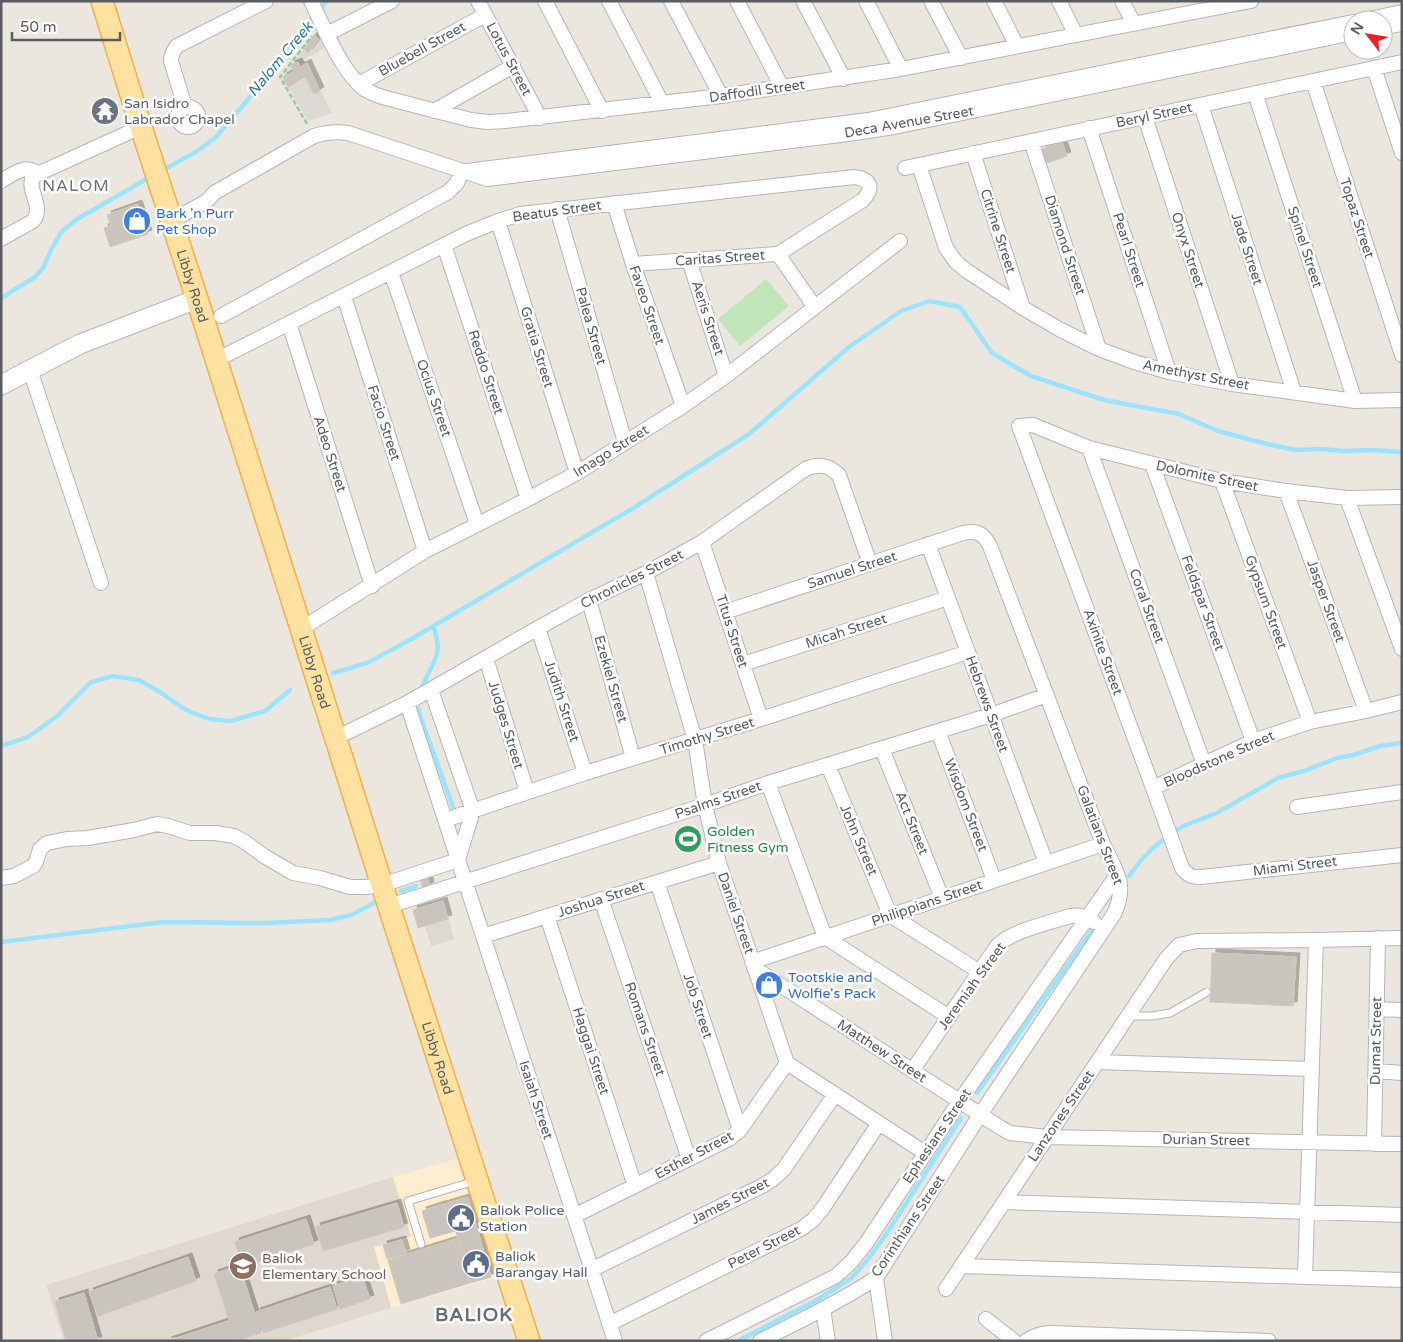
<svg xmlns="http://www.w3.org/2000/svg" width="1403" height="1342" font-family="'Varela Round',sans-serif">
  <defs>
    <filter id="shadow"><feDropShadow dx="4" dy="-4" stdDeviation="0" flood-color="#0004"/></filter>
  </defs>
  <rect width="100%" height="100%" fill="#ece7de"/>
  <path fill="#ffedd0" d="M457,1159L493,1278L391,1308L373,1247L410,1236L393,1177Z"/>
  <path fill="#dcd9d3" d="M317,32L325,48L305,59L332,113L308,121L282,77Z
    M449,919L454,939L431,946L425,926Z"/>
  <path fill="#ded8cf" d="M393,1177L411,1236L374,1247L391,1308L284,1341H64L46,1285Z"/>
  <path fill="#bfe5b9" d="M766,279L789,306L740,346L718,319Z"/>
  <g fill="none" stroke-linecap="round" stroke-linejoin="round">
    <path stroke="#9be3ff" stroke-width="4.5" d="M161,171L194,153L215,138L246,102L305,26L327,1
      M1,298L35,277L43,268L52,248L62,231L77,219L152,176
      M333,673L367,663L408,641L635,507L749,434L849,347L901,311L929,301L960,307L992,353L1031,376L1104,400L1179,414L1218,431L1267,444L1296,450L1320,449L1344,451L1372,450L1402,452
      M423,685C434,659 444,655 433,626
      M419,709V713L456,815
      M1,746L28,737L56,717L91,682L113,676L139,680L160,692L186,710L209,719L231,721L265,711L290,690
      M1129,876L1142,859L1151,850L1161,841L1183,826L1217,813L1278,778L1304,771L1337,758L1353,755L1380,746L1402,743
      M401,891L416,886
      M1,942L163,922L266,923L330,920L351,915L376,902
      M977,1093L1093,929
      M738,1341L817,1300L850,1279L865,1263L885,1236L961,1118"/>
  </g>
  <path fill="#c9c4be" stroke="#d0c7bd" filter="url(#shadow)" d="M314,35L319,39L308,53L304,49Z
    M298,62L305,77L288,87L283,77L294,71L291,65Z
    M307,63L320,91L314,94L300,67Z
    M1062,142L1067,156L1047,163L1042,149Z
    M138,204L148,234L110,247L104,228L111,226L107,215Z
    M427,875L430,886L423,889L420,878Z
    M443,901L448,919L418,928L413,910Z
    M1212,953L1296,957L1293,1006L1210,1002Z
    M468,1197L476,1225L453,1232L445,1204Z
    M397,1203L404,1227L323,1251L316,1227Z
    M444,1204L452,1232L430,1238L422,1211Z
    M306,1219L314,1244L243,1267L235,1242Z
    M476,1225L491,1277L471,1283L456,1232Z
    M457,1239L470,1283L401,1304L388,1260Z
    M402,1240L406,1253L387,1259L383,1245Z
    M188,1257L196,1281L98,1316L89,1292Z
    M239,1265L261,1333L236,1341L214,1274Z
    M362,1276L370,1299L340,1309L333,1286Z
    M330,1287L337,1309L263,1333L256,1312Z
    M84,1293L98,1341H66L55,1302Z
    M228,1321L235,1341H167Z"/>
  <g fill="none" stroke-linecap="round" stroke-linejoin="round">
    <defs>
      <path id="lane" d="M1128,1016H1152L1170,1013L1207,992
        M421,1244L408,1201L475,1181"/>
      <path id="street" d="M311,1C324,27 341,71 364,89C371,93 378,96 386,98L471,120L488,122L506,121L721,96L901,69L1251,1
        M478,1L540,118
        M545,1L602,111
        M609,1L662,103
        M671,1L721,96
        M737,1L782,87
        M803,1L844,79
        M866,1L901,69
        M931,1L961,58
        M994,1L1017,46
        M1059,1L1076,35
        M1122,1L1134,24
        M1365,20L1402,12
        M1383,27L1402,24
        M327,34L392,1
        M1374,68L1402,153
        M1313,81L1402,355
        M359,84L485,15
        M1255,93L1355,401
        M1201,105L1294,392
        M178 117a10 10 0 1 1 20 0a10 10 0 1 1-20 0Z
        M185,107L171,61C171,55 173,51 177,46L266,1
        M434,111L513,66
        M1145,117L1232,384
        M1089,128L1169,372
        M1031,141L1099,349
        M973,153L1023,308
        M919,165L946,248L956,262L967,271L1023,308L1059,329L1099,349L1134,362L1169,372L1232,384L1355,401L1402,400
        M905,168L1402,62
        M467,171L868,120L1353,22
        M1,181C14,174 25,163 38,174
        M614,203L633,264L683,406
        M557,209L625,442
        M171,221L207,201L214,193L314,136C326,132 335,131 348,133L487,179L848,134L894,127L1353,33
        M498,221L577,473
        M1,239L33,221C45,207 26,191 33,176L141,127
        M444,245L528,499
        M778,254L814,306
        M689,260L726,376
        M391,272L477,524
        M344,296L425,551
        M221,316L448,192L457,183L462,171
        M289,323L372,586
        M216,360L466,234L498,221L520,214L854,177C871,179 874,188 863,200L778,254L633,264
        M30,370L101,583
        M1089,448L1204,764
        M1152,464L1253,741
        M1222,481L1310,722
        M1286,491L1366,711
        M1402,497L1347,498L1286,491L1222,481L1089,448L1033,425L1019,426L1153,788L1182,868C1187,875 1192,878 1201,877L1402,855
        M1347,498L1402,649
        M702,542L761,719
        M928,544L1046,863
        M646,573L695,740L705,805L719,863L787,1063L925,1153
        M589,600L633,758
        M725,612L963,533C977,530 983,533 990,546L1103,844C1116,871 1128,884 1114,914L980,1115L876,1278C839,1302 800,1321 760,1341
        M538,628L585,773
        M301,629L425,551L528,499L577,473L683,406L726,376L900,241
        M486,658L527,792
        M743,664L948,598
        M431,690L473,811L458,860
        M407,703L615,1341
        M938,731L994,880
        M336,738L407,703L538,628L589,600L646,573L702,542L807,468C821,464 828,465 839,475L870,564
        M882,749L942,898
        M828,765L890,915L980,972
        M768,783L825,937L949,1017
        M1153,788L1253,741L1310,722L1366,711L1402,702
        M1297,807L1402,792
        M445,820L585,773L761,719L968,652
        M1,878L14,876L33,866L36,862L40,849L47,843L67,839L88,838L134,830L157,824L168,826L190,833H215L234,836L245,842L264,856L293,873L320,878L350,887H366L382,885L458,860
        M657,882L740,1130
        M601,899L689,1159
        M389,906L705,805L768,783L991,715L1047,695
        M547,916L635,1186
        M483,936L719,863
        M752,962L1103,844
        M754,968L1001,1128L1010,1133L1047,1137L1402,1144
        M1377,1009L1402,1010
        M1097,1062L1312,1069
        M912,1071L997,946C1011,931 1049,923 1070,916C1080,914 1085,917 1094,922
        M1376,1071L1402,1073
        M1374,1144L1378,938
        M1004,1202L1402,1215
        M574,1216L729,1139L740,1130L787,1063
        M961,1266L1402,1280
        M591,1270L764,1185L773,1179L784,1169L835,1094
        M1305,1277L1316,940
        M876,1278L885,1341
        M946,1289L1166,959L1179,945L1197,941L1316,940L1402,938
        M823,1309L828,1341
        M986,1319L1014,1341
        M609,1324L801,1229L813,1220L823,1208L879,1123
        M706,1341L836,1276L852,1261L867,1242L959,1102L1117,875
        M1026,1341C1034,1335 1041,1334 1050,1333L1269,1341"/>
      <path id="secondary" d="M1,385L80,344L197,299"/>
      <g id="primary">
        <path id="s1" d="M102,1L141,127L197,299L382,885L529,1341"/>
      </g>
    </defs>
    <use href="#lane" stroke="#b2b6ba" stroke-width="9"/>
    <use href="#street" stroke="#b2b6ba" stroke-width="16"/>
    <use href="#secondary" stroke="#b0b6bb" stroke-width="21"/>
    <use href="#primary" stroke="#f7ad4c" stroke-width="24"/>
    <path stroke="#94cc9c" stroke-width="2.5" stroke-dasharray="5 2.5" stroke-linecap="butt" d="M307,124L280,77L312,36"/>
    <use href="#lane" stroke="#fff" stroke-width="7"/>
    <use href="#street" stroke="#fff" stroke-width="14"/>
    <use href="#secondary" stroke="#fff" stroke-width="19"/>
    <use href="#primary" stroke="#ffe1a0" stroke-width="21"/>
  </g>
  <defs>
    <symbol id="temple-disc" viewBox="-11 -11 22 22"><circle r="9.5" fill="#6b7280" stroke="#fff"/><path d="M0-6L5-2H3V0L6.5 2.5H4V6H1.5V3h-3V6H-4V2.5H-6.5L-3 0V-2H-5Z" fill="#fff"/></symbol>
    <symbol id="shop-disc" viewBox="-11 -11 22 22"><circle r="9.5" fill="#3f7fe0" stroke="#fff"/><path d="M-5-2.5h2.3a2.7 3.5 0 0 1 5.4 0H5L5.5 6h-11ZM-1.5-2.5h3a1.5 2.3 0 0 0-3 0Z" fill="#fff"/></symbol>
    <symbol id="stadium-disc" viewBox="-11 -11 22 22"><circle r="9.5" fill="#2e9e5b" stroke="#fff"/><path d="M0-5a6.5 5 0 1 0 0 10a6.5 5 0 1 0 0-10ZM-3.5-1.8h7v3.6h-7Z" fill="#fff"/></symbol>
    <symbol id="civic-disc" viewBox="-11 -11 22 22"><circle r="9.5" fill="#5c6f8a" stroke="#fff"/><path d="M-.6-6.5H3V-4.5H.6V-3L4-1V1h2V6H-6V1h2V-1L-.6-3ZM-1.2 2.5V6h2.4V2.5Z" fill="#fff"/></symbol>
    <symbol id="school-disc" viewBox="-11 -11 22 22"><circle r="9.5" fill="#8d6e63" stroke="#fff"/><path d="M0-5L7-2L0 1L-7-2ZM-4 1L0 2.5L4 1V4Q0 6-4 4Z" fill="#fff"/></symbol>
  </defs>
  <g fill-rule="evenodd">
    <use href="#temple-disc" x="89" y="95" width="32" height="32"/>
    <use href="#shop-disc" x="121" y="205" width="32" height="32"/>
    <use href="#stadium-disc" x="672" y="823" width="32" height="32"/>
    <use href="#shop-disc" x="753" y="969" width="32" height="32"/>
    <use href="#civic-disc" x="445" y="1202" width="32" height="32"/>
    <use href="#civic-disc" x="460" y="1248" width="32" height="32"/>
    <use href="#school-disc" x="227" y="1250" width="32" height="32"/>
  </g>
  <g text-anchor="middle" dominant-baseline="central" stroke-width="5" stroke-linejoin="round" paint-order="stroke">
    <g font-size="14" fill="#585d61" stroke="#fff">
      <text transform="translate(422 49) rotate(-29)">Bluebell Street</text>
      <text transform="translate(509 59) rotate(62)">Lotus Street</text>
      <text transform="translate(757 91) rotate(-8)">Daffodil Street</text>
      <text transform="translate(1154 115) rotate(-12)">Beryl Street</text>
      <text transform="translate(909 122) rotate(-10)">Deca Avenue Street</text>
      <text transform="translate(557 211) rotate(-8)">Beatus Street</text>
      <text transform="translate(1357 218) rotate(72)">Topaz Street</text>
      <text transform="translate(998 231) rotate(72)">Citrine Street</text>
      <text transform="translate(1065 245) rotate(72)">Diamond Street</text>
      <text transform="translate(1305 247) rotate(72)">Spinel Street</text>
      <text transform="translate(1247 249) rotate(72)">Jade Street</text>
      <text transform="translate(1129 250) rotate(72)">Pearl Street</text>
      <text transform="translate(1188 250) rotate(72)">Onyx Street</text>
      <text transform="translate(720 258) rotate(-4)">Caritas Street</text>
      <text stroke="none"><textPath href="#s1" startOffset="299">Libby Road</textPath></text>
      <text transform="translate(647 305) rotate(71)">Faveo Street</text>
      <text transform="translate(708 318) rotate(72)">Aeris Street</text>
      <text transform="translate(591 326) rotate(74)">Palea Street</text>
      <text transform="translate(537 347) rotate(73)">Gratia Street</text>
      <text transform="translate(486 372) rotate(72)">Reddo Street</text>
      <text transform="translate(1196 375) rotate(11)">Amethyst Street</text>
      <text transform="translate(434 398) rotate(71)">Ocius Street</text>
      <text transform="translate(384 423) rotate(72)">Facio Street</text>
      <text transform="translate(611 451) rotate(-32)">Imago Street</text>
      <text transform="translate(330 454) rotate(72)">Adeo Street</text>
      <text transform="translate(1207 476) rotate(12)">Dolomite Street</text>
      <text transform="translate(852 570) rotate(-18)">Samuel Street</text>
      <text transform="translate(632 579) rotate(-27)">Chronicles Street</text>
      <text transform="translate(1326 601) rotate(70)">Jasper Street</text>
      <text transform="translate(1266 602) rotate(70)">Gypsum Street</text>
      <text transform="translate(1203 603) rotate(70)">Feldspar Street</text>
      <text transform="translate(1147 606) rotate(70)">Coral Street</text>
      <text transform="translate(732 631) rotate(72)">Titus Street</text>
      <text transform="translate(846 631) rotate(-18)">Micah Street</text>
      <text transform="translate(1103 652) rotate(70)">Axinite Street</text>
      <text stroke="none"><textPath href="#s1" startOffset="704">Libby Road</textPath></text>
      <text transform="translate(611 679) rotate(74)">Ezekiel Street</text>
      <text transform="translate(562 701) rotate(72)">Judith Street</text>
      <text transform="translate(987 704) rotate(70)">Hebrews Street</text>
      <text transform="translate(506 725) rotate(73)">Judges Street</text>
      <text transform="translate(707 736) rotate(-17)">Timothy Street</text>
      <text transform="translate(1219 759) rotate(-24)">Bloodstone Street</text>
      <text transform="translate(718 800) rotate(-19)">Psalms Street</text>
      <text transform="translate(966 805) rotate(69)">Wisdom Street</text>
      <text transform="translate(912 823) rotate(68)">Act Street</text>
      <text transform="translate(1100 835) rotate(69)">Galatians Street</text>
      <text transform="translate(859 840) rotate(67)">John Street</text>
      <text transform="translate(1295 866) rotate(-7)">Miami Street</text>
      <text transform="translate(601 899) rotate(-18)">Joshua Street</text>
      <text transform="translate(927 903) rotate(-19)">Philippians Street</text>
      <text transform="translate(736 913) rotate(71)">Daniel Street</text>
      <text transform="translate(972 986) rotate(-54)">Jeremiah Street</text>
      <text transform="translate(698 1006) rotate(72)">Job Street</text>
      <text transform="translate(645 1029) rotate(71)">Romans Street</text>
      <text transform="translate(1376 1041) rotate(-89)">Dumat Street</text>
      <text transform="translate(591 1051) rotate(72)">Haggai Street</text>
      <text transform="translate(882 1051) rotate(33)">Matthew Street</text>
      <text stroke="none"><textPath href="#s1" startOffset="1109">Libby Road</textPath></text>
      <text transform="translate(536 1100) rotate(72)">Isaiah Street</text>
      <text transform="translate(1061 1116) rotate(-56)">Lanzones Street</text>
      <text transform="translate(937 1136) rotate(-56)">Ephesians Street</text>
      <text transform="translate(1206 1140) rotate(1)">Durian Street</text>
      <text transform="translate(694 1155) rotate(-28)">Esther Street</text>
      <text transform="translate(730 1201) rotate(-27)">James Street</text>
      <text transform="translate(908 1226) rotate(-56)">Corinthians Street</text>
      <text transform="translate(764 1247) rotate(-27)">Peter Street</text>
    </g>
    <g font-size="14" fill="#5b616d" stroke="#fff" text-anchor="start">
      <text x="124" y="103">San Isidro<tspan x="124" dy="16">Labrador Chapel</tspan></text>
    </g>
    <g font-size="14" fill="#366cbe" stroke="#fff" text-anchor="start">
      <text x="156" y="213">Bark 'n Purr<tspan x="156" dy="16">Pet Shop</tspan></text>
      <text x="788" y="977">Tootskie and<tspan x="788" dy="16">Wolfie's Pack</tspan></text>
    </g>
    <g font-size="14" fill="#27864d" stroke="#fff" text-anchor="start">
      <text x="707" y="831">Golden<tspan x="707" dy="16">Fitness Gym</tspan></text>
    </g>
    <g font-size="14" fill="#4e5e75" stroke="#fff" text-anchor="start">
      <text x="480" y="1210">Baliok Police<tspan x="480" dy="16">Station</tspan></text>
      <text x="495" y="1256">Baliok<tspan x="495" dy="16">Barangay Hall</tspan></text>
    </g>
    <g font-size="14" fill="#785e54" stroke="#fff" text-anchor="start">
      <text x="262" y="1258">Baliok<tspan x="262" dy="16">Elementary School</tspan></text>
    </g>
    <g font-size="15" font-style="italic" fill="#327aa2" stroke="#fff">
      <text transform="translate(280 59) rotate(-50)">Nalom Creek</text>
    </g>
    <g font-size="16" letter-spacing="1" fill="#696f73" stroke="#fff">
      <text x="76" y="186">NALOM</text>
    </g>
    <g font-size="19" font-weight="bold" letter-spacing="1" fill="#696f73" stroke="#fff">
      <text x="474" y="1315">BALIOK</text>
    </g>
  </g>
  <rect width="1403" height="1342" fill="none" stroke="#585d61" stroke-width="5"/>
  <g transform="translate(1368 35) rotate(301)"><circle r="24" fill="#ffffff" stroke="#bcbec0"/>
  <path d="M0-4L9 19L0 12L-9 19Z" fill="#f0202f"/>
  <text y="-8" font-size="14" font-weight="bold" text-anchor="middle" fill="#585d61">N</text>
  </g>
  <path d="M12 32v8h108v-8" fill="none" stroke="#585d61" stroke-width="2.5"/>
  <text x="20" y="32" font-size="15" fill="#585d61" stroke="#ffffff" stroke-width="4" paint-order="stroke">50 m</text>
</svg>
